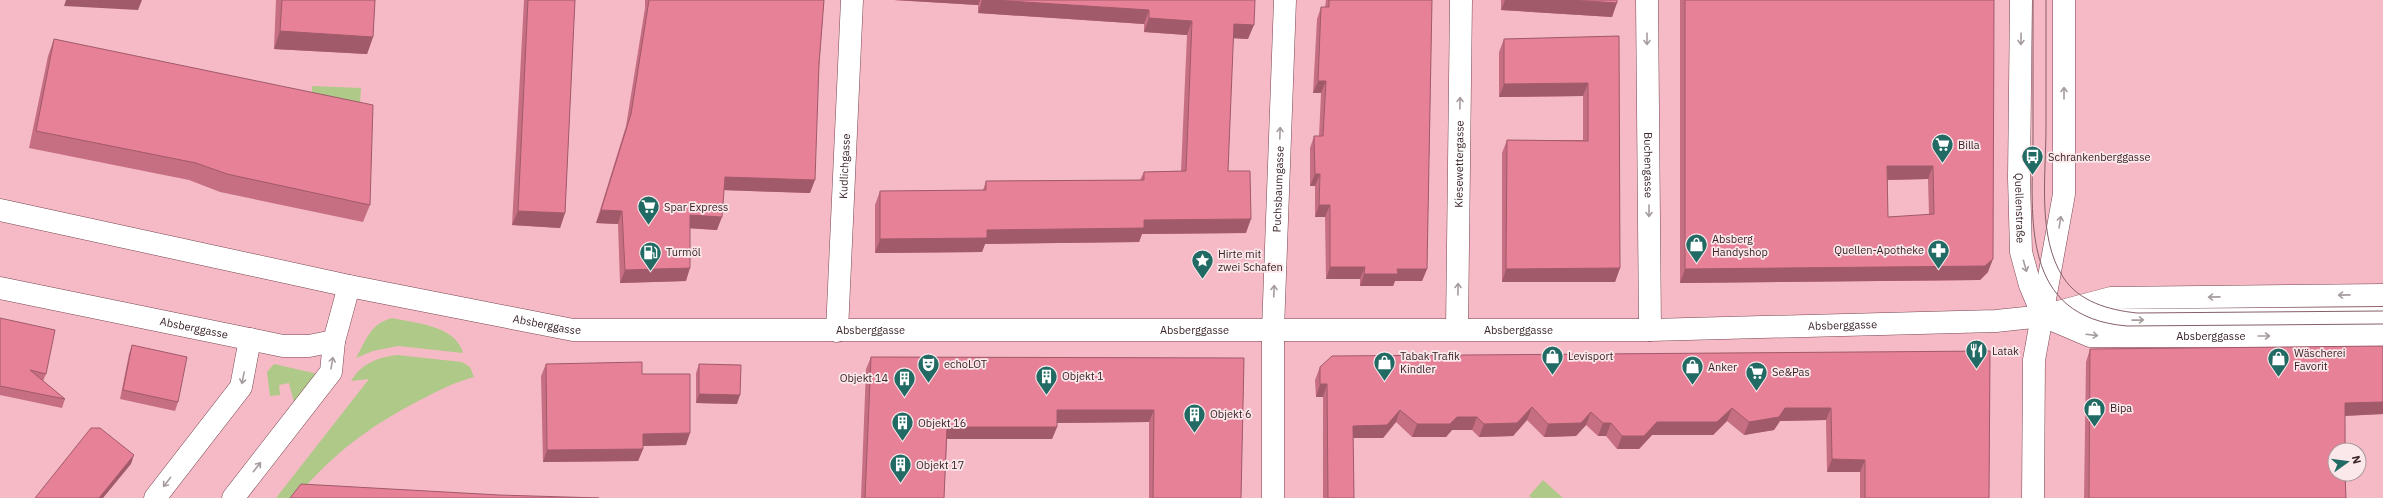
<svg xmlns="http://www.w3.org/2000/svg" width="2383" height="498" font-family="'IBM Plex Sans',sans-serif">
  <rect width="100%" height="100%" fill="#f6bac6"/>
  <path fill="#afc988" d="M312,86L361,88L360,105L312,97Z
    M392,318C414,323 456,325 463,353L398,346L373,351L356,358C367,339 370,324 392,318Z
    M397,355L462,362L470,367L474,377C455,382 438,391 420,400C367,428 335,452 295,498H276L369,379L351,381C361,364 378,357 397,355Z
    M274,364L318,374L294,402L289,383L279,385L280,395L270,396L267,372Z
    M1543,480L1563,498H1532L1529,496Z"/>
  <g fill="none" stroke-linecap="round" stroke-linejoin="round">
    <defs>
      <g id="minor">
        <path id="s1" d="M1647,0L1650,330"/>
        <path id="s2" d="M2021,0L2019,178L2021,252L2030,285L2043,316"/>
        <path id="s3" d="M0,210L349,286L573,330H1650L1996,321L2043,316L2111,298L2383,295"/>
        <path id="s4" d="M0,288L283,346H309L334,341L349,286"/>
        <path id="s5" d="M2043,316L2090,336H2383"/>
        <path d="M2067,317L2128,320L2383,318"/>
        <path id="s6" d="M1457,328L1461,0"/>
        <path id="s7" d="M837,331L852,0"/>
        <path d="M155,498L241,387L250,339"/>
        <path d="M233,498L331,372L334,341"/>
        <path id="s8" d="M1273,498V330L1285,0"/>
        <path d="M2033,498L2034,360L2064,194V0"/>
      </g>
    </defs>
    <use href="#minor" stroke="#774550" stroke-width="23"/>
    <use href="#minor" stroke="#fff" stroke-width="22"/>
    <path stroke="#855f67" stroke-width="1" d="M2033,0C2033,46 2033,93 2033,139C2032,219 2020,317 2127,326L2383,324
      M2046,0C2046,43 2046,85 2046,128C2046,174 2037,237 2063,277C2079,302 2109,310 2137,313L2383,311"/>
  </g>
  <path fill="#c66f83" fill-rule="evenodd" d="M276,0H375L373,37L367,54L274,49Z
    M524,0H575L565,213L560,228L512,225Z
    M645,0H824L810,193L724,190L717,230L690,228L686,281L620,283L618,224L596,223L626,126L645,8Z
    M894,0H1255L1248,39L1233,38L1228,171L1246,233L1142,234L1139,242L985,244L982,252L875,253V205L880,191L983,190L986,181L1140,180L1144,172L1181,171L1187,35L1144,32V24L978,13V5Z
    M1326,0H1432L1427,269L1422,281H1395L1393,286H1360V279H1326L1325,217H1315V186H1310V148L1314,136H1319L1321,93H1313L1317,19L1321,7H1325Z
    M1501,0H1617L1612,17L1501,10Z
    M1680,0H1994L1988,272L1980,280L1680,283ZM1928,179L1929,215L1888,217L1887,180Z
    M1619,36L1620,268L1615,282H1502V153L1507,140H1583V96L1499,97V52L1504,39Z
    M54,39L370,205L363,222L220,192L189,180L29,148L48,56Z
    M0,318L46,374L43,381L65,399L62,408L0,395Z
    M132,345L178,402L175,411L120,399L129,354Z
    M2383,346V414L2345,416L2346,498H2084L2086,362L2090,349Z
    M1990,351L1989,498H1860V472H1827L1826,420L1780,421L1774,430L1744,435L1727,421L1713,435H1652L1639,449H1617L1606,436H1598L1586,425L1576,436L1544,437L1527,420L1513,436L1479,437L1472,430H1452L1446,437H1412L1396,422L1383,438H1353L1354,498H1323V397H1316L1315,380L1320,367Z
    M871,357L1244,358L1241,498H1149V422L1057,423V427L1052,439H947L944,498H861L866,369Z
    M546,364L642,374L686,445L643,446V449L638,461L543,462L541,376Z
    M699,364L737,404L696,403V373Z"/>
  <path fill="#a15a6a" d="M66,0H142L138,10L64,6Z
    M894,0H980L978,5Z
    M982,0H993L1149,10L1144,24L978,13Z
    M1505,0H1570L1617,3L1612,17L1501,10Z
    M1149,18L1192,21L1187,35L1144,32Z
    M1234,24L1254,25L1248,39L1229,38Z
    M280,31L373,37L367,54L274,49Z
    M1318,81H1326L1321,93H1313Z
    M1588,83L1583,96L1499,97L1504,84Z
    M1887,166H1933L1928,179L1882,180Z
    M1315,174H1320L1315,186H1310Z
    M725,177L815,180L810,193L721,190Z
    M1319,205H1330L1325,217H1315Z
    M601,210L622,211L618,224L596,223Z
    M518,211L565,213L560,228L512,225Z
    M690,215L722,217L717,230L685,228Z
    M1251,219L1246,233L1142,234L1139,242L985,244L982,252L875,253L880,239L987,230L1144,220Z
    M1993,259L1988,272L1980,280L1680,283L1685,269Z
    M1330,267H1365L1360,279H1326Z
    M690,268L686,281L620,283L625,270Z
    M1620,268L1615,282H1502L1506,269Z
    M1397,269H1427L1422,281H1395L1393,286H1360L1364,274Z
    M1320,384H1327L1323,397H1316Z
    M699,394L740,395L737,404L696,403Z
    M2383,402V414L2340,416L2345,403Z
    M1532,407L1527,420L1513,436L1479,437L1484,424Z
    M1732,408L1727,421L1713,435H1652L1639,449H1617L1622,436L1657,422Z
    M1785,408H1831L1826,420L1780,421L1774,430L1744,435L1749,422Z
    M1057,410H1154L1149,422L1052,423Z
    M1400,410L1396,422L1383,438H1348L1353,426Z
    M1591,412L1586,425L1576,436L1544,437L1548,424Z
    M1457,417H1477L1472,430H1452L1446,437H1412L1417,424Z
    M1603,423H1611L1606,436H1598Z
    M947,427H1057L1052,439H943Z
    M690,433L686,445L639,446L643,434Z
    M643,449L638,461L543,462L547,450Z
    M134,455L131,464L103,498H99Z
    M1832,459L1865,460L1860,472H1827Z"/>
  <path fill="#e68198" stroke="#a15a6a" fill-rule="evenodd" d="M282,0H375L373,37L280,31Z
    M528,0H575L565,213L518,211Z
    M649,0H824L819,64L815,180L725,177L722,217L690,215V268L625,270L622,211L601,210L631,114Z
    M993,0H1255L1254,25L1234,24L1228,171H1250L1251,219L1144,220V228L987,230V238L880,239V191L986,190V181L1144,180V172L1186,171L1192,21L1149,18V10Z
    M1329,0H1432L1427,269H1397L1398,274H1364L1365,267H1330V205H1319L1320,174H1315L1314,136H1323L1326,81H1318L1321,7H1329Z
    M1570,0H1617V3Z
    M1685,0H1994L1993,259L1985,266L1685,269ZM1887,166H1933L1934,214L1888,217Z
    M1619,36L1620,268L1506,269L1507,140L1588,141V83L1504,84V39Z
    M54,39L373,105L370,205L227,174L196,163L36,131Z
    M0,318L55,330L46,374L30,370L65,399L0,386Z
    M132,345L187,357L178,402L123,390Z
    M2383,346V402L2345,403V450H2335V474H2345L2346,498H2089L2090,349Z
    M1990,351L1989,498H1865V460L1832,459L1831,408H1785L1779,417L1749,422L1732,408L1717,422H1657L1644,436H1622L1611,423H1603L1591,412L1581,423L1548,424L1532,407L1517,423L1484,424L1477,417H1457L1450,424H1417L1400,410L1387,425L1353,426L1354,498H1328L1327,384H1320V367L1332,356Z
    M871,357L1244,358L1241,498H1153L1154,410H1057V427H947L944,498H865Z
    M642,362V374H690V433L643,434V449L547,450L546,364Z
    M699,364L741,365L740,395L699,394Z
    M91,428H100L134,455L99,498H35Z
    M301,484L499,495L599,498H290Z"/>
  <defs><path id="oneway-shaft" d="M-6 0H5M1.5-3L5.5 0L1.5 3" fill="none" stroke-width="1.6" stroke-linecap="round" stroke-linejoin="round"/></defs>
  <g stroke="#a69c9e">
    <use href="#oneway-shaft" transform="translate(1647 39) rotate(90)"/>
    <use href="#oneway-shaft" transform="translate(2021 39) rotate(91)"/>
    <use href="#oneway-shaft" transform="translate(2064 93) rotate(-90)"/>
    <use href="#oneway-shaft" transform="translate(1460 103) rotate(-89)"/>
    <use href="#oneway-shaft" transform="translate(1280 133) rotate(-88)"/>
    <use href="#oneway-shaft" transform="translate(1649 211) rotate(90)"/>
    <use href="#oneway-shaft" transform="translate(2060 222) rotate(-81)"/>
    <use href="#oneway-shaft" transform="translate(2025 266) rotate(74)"/>
    <use href="#oneway-shaft" transform="translate(1458 289) rotate(-89)"/>
    <use href="#oneway-shaft" transform="translate(1274 291) rotate(-88)"/>
    <use href="#oneway-shaft" transform="translate(2344 295) rotate(179)"/>
    <use href="#oneway-shaft" transform="translate(2214 297) rotate(179)"/>
    <use href="#oneway-shaft" transform="translate(2138 320) rotate(-1)"/>
    <use href="#oneway-shaft" transform="translate(2092 335) rotate(7)"/>
    <use href="#oneway-shaft" transform="translate(2264 336)"/>
    <use href="#oneway-shaft" transform="translate(332 363) rotate(-80)"/>
    <use href="#oneway-shaft" transform="translate(243 378) rotate(101)"/>
    <use href="#oneway-shaft" transform="translate(257 467) rotate(-52)"/>
    <use href="#oneway-shaft" transform="translate(167 482) rotate(128)"/>
  </g>
  <defs>
    <symbol id="supermarket-pin" viewBox="-11 -11 22 30"><path d="M0 17L-7.5 6A9.5 9.5 0 1 1 7.5 6Z" fill="#216b64" stroke="#fbe8eb"/><path d="M-6-5.5h2.5l.6 2H6L4.5 2H-2.5L-4.4-4H-6ZM-1.5 3.2a1.3 1.3 0 1 0 .1 0ZM3 3.2a1.3 1.3 0 1 0 .1 0Z" fill="#fff"/></symbol>
    <symbol id="bus-pin" viewBox="-11 -11 22 30"><path d="M0 17L-7.5 6A9.5 9.5 0 1 1 7.5 6Z" fill="#216b64" stroke="#fbe8eb"/><path d="M-5-6H5V4H4V6H2V4H-2V6H-4V4H-5ZM-3.5-4V0h7V-4ZM-3.5 1.2v1.5H-2V1.2ZM2 1.2v1.5H3.5V1.2Z" fill="#fff"/></symbol>
    <symbol id="shop-pin" viewBox="-11 -11 22 30"><path d="M0 17L-7.5 6A9.5 9.5 0 1 1 7.5 6Z" fill="#216b64" stroke="#fbe8eb"/><path d="M-5-2.5h2.3a2.7 3.5 0 0 1 5.4 0H5L5.5 6h-11ZM-1.5-2.5h3a1.5 2.3 0 0 0-3 0Z" fill="#fff"/></symbol>
    <symbol id="pharmacy-pin" viewBox="-11 -11 22 30"><path d="M0 17L-7.5 6A9.5 9.5 0 1 1 7.5 6Z" fill="#216b64" stroke="#fbe8eb"/><path d="M-2-6h4v4h4v4h-4v4h-4v-4h-4v-4h4Z" fill="#fff"/></symbol>
    <symbol id="fuel-pin" viewBox="-11 -11 22 30"><path d="M0 17L-7.5 6A9.5 9.5 0 1 1 7.5 6Z" fill="#216b64" stroke="#fbe8eb"/><path d="M-5.5-6h7V0h2V4h1.3V-2.5L3-4.5l.8-.8L6-3V5H2.5V1h-1V6h-7ZM-4.2-4.7v3.2H.2V-4.7Z" fill="#fff"/></symbol>
    <symbol id="sight-pin" viewBox="-11 -11 22 30"><path d="M0 17L-7.5 6A9.5 9.5 0 1 1 7.5 6Z" fill="#216b64" stroke="#fbe8eb"/><path d="M0-6L1.8-2.2L6-1.7L2.9 1.2L3.7 5.4L0 3.3L-3.7 5.4L-2.9 1.2L-6-1.7L-1.8-2.2Z" fill="#fff"/></symbol>
    <symbol id="restaurant-pin" viewBox="-11 -11 22 30"><path d="M0 17L-7.5 6A9.5 9.5 0 1 1 7.5 6Z" fill="#216b64" stroke="#fbe8eb"/><path d="M-5-6h1v4h1v-4h1v4h1v-4h1v5L-1.5 .5V6h-2V.5L-5-1ZM5-6V6H3V1.5H1.5Q1.5-4 5-6Z" fill="#fff"/></symbol>
    <symbol id="theatre-pin" viewBox="-11 -11 22 30"><path d="M0 17L-7.5 6A9.5 9.5 0 1 1 7.5 6Z" fill="#216b64" stroke="#fbe8eb"/><path d="M-5-5.5Q0-4 5-5.5V0Q5 5 0 6Q-5 5-5 0ZM-3.3-2.5H-1v1.5H-3.3ZM1-2.5H3.3v1.5H1ZM-2.8 1Q0 5.5 2.8 1Z" fill="#fff"/></symbol>
    <symbol id="building-pin" viewBox="-11 -11 22 30"><path d="M0 17L-7.5 6A9.5 9.5 0 1 1 7.5 6Z" fill="#216b64" stroke="#fbe8eb"/><path d="M-4-6H4V6H1V3H-1V6H-4ZM-2.5-4.3h1.7v1.8h-1.7ZM.8-4.3h1.7v1.8H.8ZM-2.5-1h1.7V.8h-1.7ZM.8-1h1.7V.8H.8Z" fill="#fff"/></symbol>
  </defs>
  <g fill-rule="evenodd">
    <use href="#supermarket-pin" x="1930" y="132" width="25" height="34"/>
    <use href="#bus-pin" x="2020" y="144" width="25" height="34"/>
    <use href="#supermarket-pin" x="636" y="194" width="25" height="34"/>
    <use href="#shop-pin" x="1684" y="232" width="25" height="34"/>
    <use href="#pharmacy-pin" x="1926" y="238" width="25" height="34"/>
    <use href="#fuel-pin" x="638" y="240" width="25" height="34"/>
    <use href="#sight-pin" x="1190" y="248" width="25" height="34"/>
    <use href="#restaurant-pin" x="1964" y="338" width="25" height="34"/>
    <use href="#shop-pin" x="1540" y="344" width="25" height="34"/>
    <use href="#shop-pin" x="2266" y="346" width="25" height="34"/>
    <use href="#shop-pin" x="1372" y="350" width="25" height="34"/>
    <use href="#theatre-pin" x="916" y="352" width="25" height="34"/>
    <use href="#shop-pin" x="1680" y="354" width="25" height="34"/>
    <use href="#supermarket-pin" x="1744" y="360" width="25" height="34"/>
    <use href="#building-pin" x="1034" y="364" width="25" height="34"/>
    <use href="#building-pin" x="892" y="366" width="25" height="34"/>
    <use href="#shop-pin" x="2082" y="396" width="25" height="34"/>
    <use href="#building-pin" x="1182" y="402" width="25" height="34"/>
    <use href="#building-pin" x="890" y="410" width="25" height="34"/>
    <use href="#building-pin" x="888" y="452" width="25" height="34"/>
  </g>
  <g text-anchor="middle" dominant-baseline="central" stroke-width="3.5" stroke-linejoin="round" paint-order="stroke">
    <g font-size="11" fill="#392327" stroke="#fbe8eb" text-anchor="start">
      <text x="1958" y="145">Billa</text>
      <text x="2048" y="157">Schrankenberggasse</text>
      <text x="664" y="207">Spar Express</text>
      <text x="1712" y="239">Absberg<tspan x="1712" dy="13">Handyshop</tspan></text>
      <text x="1924" y="250" text-anchor="end">Quellen-Apotheke</text>
      <text x="666" y="252">Turmöl</text>
      <text x="1218" y="254">Hirte mit<tspan x="1218" dy="13">zwei Schafen</tspan></text>
      <text x="1992" y="351">Latak</text>
      <text x="2294" y="353">Wäscherei<tspan x="2294" dy="13">Favorit</tspan></text>
      <text x="1400" y="356">Tabak Trafik<tspan x="1400" dy="13">Kindler</tspan></text>
      <text x="1568" y="356">Levisport</text>
      <text x="944" y="364">echoLOT</text>
      <text x="1708" y="367">Anker</text>
      <text x="1772" y="372">Se&amp;Pas</text>
      <text x="1062" y="376">Objekt 1</text>
      <text x="888" y="378" text-anchor="end">Objekt 14</text>
      <text x="2110" y="408">Bipa</text>
      <text x="1210" y="414">Objekt 6</text>
      <text x="918" y="423">Objekt 16</text>
      <text x="916" y="465">Objekt 17</text>
    </g>
    <g font-size="11" fill="#392327" stroke="#fbe8eb">
      <text stroke="none"><textPath href="#s6" startOffset="164">Kiesewettergasse</textPath></text>
      <text stroke="none"><textPath href="#s1" startOffset="165">Buchengasse</textPath></text>
      <text stroke="none"><textPath href="#s7" startOffset="165">Kudlichgasse</textPath></text>
      <text stroke="none"><textPath href="#s8" startOffset="309">Puchsbaumgasse</textPath></text>
      <text stroke="none"><textPath href="#s2" startOffset="208">Quellenstraße</textPath></text>
      <text stroke="none"><textPath href="#s3" startOffset="559">Absberggasse</textPath></text>
      <text stroke="none"><textPath href="#s3" startOffset="1855">Absberggasse</textPath></text>
      <text stroke="none"><textPath href="#s4" startOffset="198">Absberggasse</textPath></text>
      <text stroke="none"><textPath href="#s3" startOffset="1207">Absberggasse</textPath></text>
      <text stroke="none"><textPath href="#s3" startOffset="1531">Absberggasse</textPath></text>
      <text stroke="none"><textPath href="#s3" startOffset="883">Absberggasse</textPath></text>
      <text stroke="none"><textPath href="#s5" startOffset="172">Absberggasse</textPath></text>
    </g>
  </g>
  <g transform="translate(2347 462) rotate(76)"><circle r="19" fill="#fbe8eb" stroke="#ad999d"/>
  <path d="M0-3L7 15L0 10L-7 15Z" fill="#216b64"/>
  <text y="-6" font-size="11" font-weight="bold" text-anchor="middle" fill="#392327">N</text>
  </g>
</svg>
